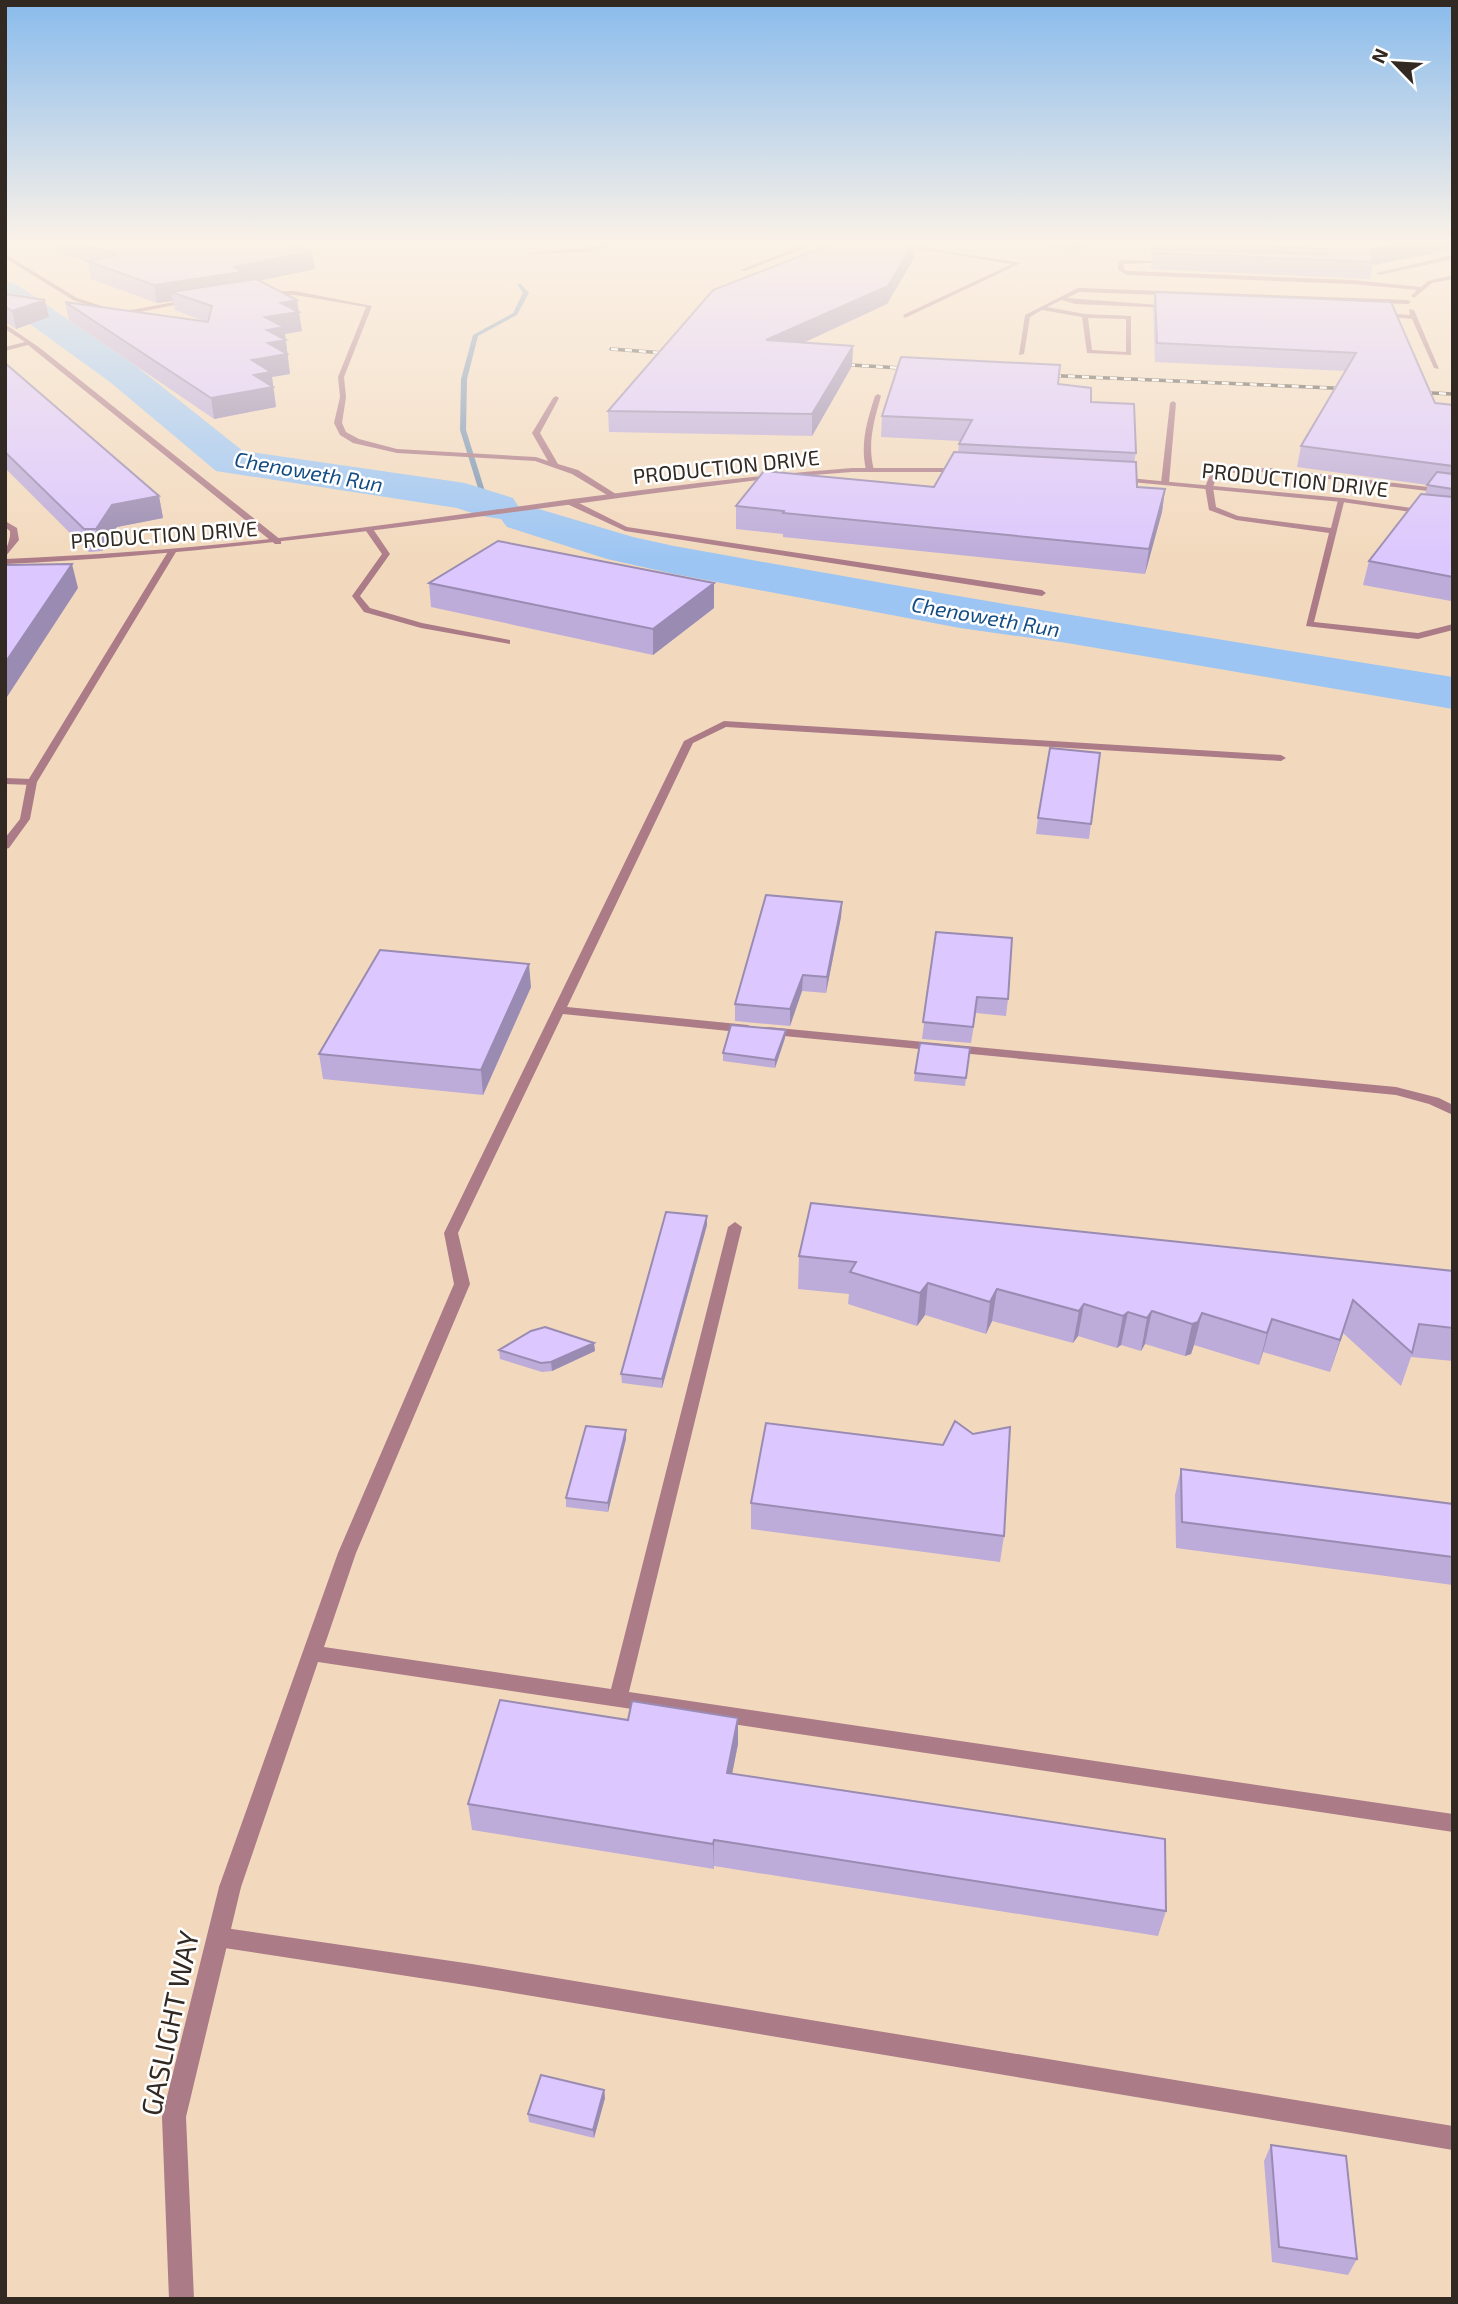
<svg xmlns="http://www.w3.org/2000/svg" width="1458" height="2304" font-family="'Exo 2',sans-serif">
  <rect width="100%" height="100%" fill="#f7e3cd"/>
  <path fill="#f2d9bd" d="M5,240H1453V2299H5Z"/>
  <g fill="none" stroke-linecap="round" stroke-linejoin="round">
    <path fill="#7c96b4" fill-rule="evenodd" d="M517,284H521L529,293L517,315L478,336L467,379L466,430L488,501L485,503L482,501L460,430L461,379L473,335L513,313L523,293Z"/>
    <path fill="#9cc5f3" fill-rule="evenodd" d="M5,281L16,284L136,366L243,451L465,483L513,498L518,506L539,509L633,537L674,546C933,593 1193,636 1453,677V709L1067,643L960,628L674,574L607,559L507,527L501,519L481,516L457,508L216,471L110,382L5,306Z"/>
    <path fill="#ac7b88" fill-rule="evenodd" d="M622,240H630L587,252L519,254L587,248Z
      M817,240H824L745,271L740,270Z
      M864,240H874L1021,263L905,318L903,315L1012,264Z
      M5,254L77,298L120,312L191,299L194,301L120,316L73,300L5,258Z
      M1453,255V259L1379,275L1376,273Z
      M1121,260L1174,262L1124,264V269L1128,271L1353,280L1421,287L1428,281L1453,275V279L1432,283L1414,298L1411,296L1417,290L1353,284L1127,275L1118,270V262Z
      M1078,288L1408,300L1411,302L1408,304L1079,292L1067,298L1173,306L1170,308L1075,304L1062,300L1047,307L1085,314L1131,316V355L1087,353L1082,317L1042,310L1030,317L1024,354L1019,355L1025,315ZM1088,318L1126,319V352L1092,350Z
      M261,291H295L372,306L344,377L346,397L342,423L346,432L359,439L397,449L536,457L548,461L532,433L553,398L556,396L559,398L540,433L558,464L578,470L619,496L612,498L572,474L535,461L397,453L353,443L340,435L334,423L340,397L338,377L366,307L295,295L263,294Z
      M1409,309L1414,310L1439,369L1434,368L1412,319L1376,315L1379,313L1410,315Z
      M5,324L40,348L281,540V544H275L28,345L5,351V347L25,342L5,329Z
      M878,394L881,396C874,421 867,444 874,470L870,472L866,470C860,444 867,421 875,396Z
      M1173,401L1176,403L1169,483L1165,485L1161,483L1170,403Z
      M1241,468H1270L1453,490V494L1270,472C1252,472 1233,470 1216,478L1213,487L1216,507L1238,516L1331,528L1338,500L1345,498L1314,622L1418,633L1453,624V630L1418,639L1306,626L1329,533L1236,520L1209,510L1205,487L1210,475L1224,470Z
      M567,500H573L627,527L1042,590L1046,593L1042,596L625,531L567,504Z
      M5,521L17,528L19,540L5,557C5,547 11,541 10,531L5,527Z
      M370,529H373L390,554L360,596L370,608L422,623L510,640V644L421,628L364,612L352,596L382,554L366,531Z
      M169,550L176,552L37,782L30,819L9,848L5,849V838L20,819L27,782Z
      M724,721L1281,755L1286,758L1281,761L726,727L693,743L567,1007L748,1025L754,1029L748,1033L563,1014L458,1233L470,1284L356,1553L324,1647L611,1689L728,1227L735,1222L742,1227L629,1692L1453,1814V1832L318,1662L241,1887L237,1894L230,1897L223,1894L219,1887L338,1553L454,1284L444,1233L684,741Z
      M768,1027L1396,1087L1439,1098L1453,1105V1115L1429,1104L1396,1095L763,1034L762,1031L763,1028Z
      M218,1927L472,1964L1453,2126V2150L472,1986L218,1947L210,1944L207,1937L210,1930Z"/>
    <path fill="#ac7b88" fill-rule="evenodd" d="M852,468H961L965,470L961,472H852L774,478C518,509 263,552 5,564V559C102,555 199,548 295,536C481,514 665,482 852,468Z
      M1118,477L1342,498L1453,514V518L1342,502L1121,481L1117,479Z
      M5,778L32,779L37,782L32,785L5,784Z
      M230,1877L237,1880L241,1887L186,2117L194,2299H169L162,2117L219,1887L223,1880Z"/>
    <defs>
      <path id="rail" d="M611,349L677,354
        M834,364L918,369
        M1040,375L1355,389
        M1411,392L1453,394"/>
    </defs>
    <use href="#rail" stroke="#584e43" stroke-width="3.5"/>
    <use href="#rail" stroke="#fff" stroke-width="2.5" stroke-dasharray="7" stroke-linecap="butt"/>
  </g>
  <path fill="#bdabda" d="M38,240H271L312,251L315,269L259,280L298,312L302,331L285,334L290,374L272,377L276,407L214,419L69,320L65,302L206,322L175,310L173,301L157,303L91,279L88,262L55,252L53,243Z
    M999,240H1097L1075,250Z
    M1150,240H1453V249L1373,265L1370,279L1151,269L1152,257H1151Z
    M915,241L914,258L887,304L803,343L853,346L852,366L812,436L609,432L608,411Z
    M1155,292L1391,302L1435,403L1453,405V599L1451,601L1363,585L1369,561L1425,494L1428,485L1297,467L1301,446L1345,371L1155,362L1153,310Z
    M5,294L49,317L16,329L5,322Z
    M5,363L159,496L163,518L117,527L102,551L89,552L5,468Z
    M1058,384L1091,402L1136,453L1134,462L1137,487L1165,489L1162,512L1145,574L783,537V534L736,529V506L934,487L958,453L959,444L960,441L881,437L882,416Z
    M429,583H714V608L653,655L431,607Z
    M1100,753L1089,839L1036,834L1038,818Z
    M842,902L841,917L826,993L802,991L790,1026L735,1021V1004Z
    M936,932L1008,999L1006,1016L976,1013L971,1043L922,1039Z
    M531,987L483,1095L323,1079L319,1054Z
    M785,1038L775,1068L723,1061V1053Z
    M970,1048L965,1086L914,1081L915,1073Z
    M707,1225L662,1388L622,1383L621,1374Z
    M799,1256L1453,1271V1361L1411,1357L1401,1386L1343,1333L1330,1372L1263,1352L1259,1365L1194,1345L1191,1354L1185,1356L1145,1344L1141,1351L1121,1345L1117,1348L1078,1336L1073,1343L992,1321L986,1334L925,1315L917,1326L848,1304L849,1294L798,1289Z
    M594,1343L595,1351L552,1371L542,1372L500,1359L499,1350Z
    M626,1430V1439L608,1512L566,1507V1498Z
    M1181,1469L1453,1504V1585L1176,1548L1175,1495Z
    M751,1503L1004,1536L1000,1562L751,1529Z
    M738,1744L732,1774L1166,1911L1158,1936L714,1866V1869L472,1830L468,1804Z
    M604,2090L605,2098L594,2138L529,2122L528,2114Z
    M1271,2145L1357,2259L1348,2275L1272,2262L1264,2161Z"/>
  <path fill="#9a8bb2" d="M1076,240H1097L1075,250Z
    M1420,240H1453V249L1373,265L1374,262L1368,250Z
    M915,241L914,258L887,304L766,360V340Z
    M312,251L315,269L244,284L171,292L173,301L157,303L154,285Z
    M45,300L49,317L16,329L12,311Z
    M297,300L302,331L285,334L290,374L272,377L276,407L214,419L211,398L252,360L265,317L281,303Z
    M853,346L852,366L812,436V414Z
    M1165,489L1162,512L1145,574L1149,549Z
    M159,496L163,518L117,527L102,551L96,529L112,505Z
    M72,564L78,588L5,700V663Z
    M714,583V608L653,655V629Z
    M842,902L841,917L826,993L827,977Z
    M529,964L531,987L483,1095L481,1070Z
    M803,975L802,991L790,1026V1009Z
    M786,1030L785,1038L775,1068V1060Z
    M707,1216V1225L662,1388V1379Z
    M928,1283L925,1315L917,1326L920,1293Z
    M997,1289L992,1321L986,1334L990,1302Z
    M1353,1300L1343,1333L1330,1372L1340,1340Z
    M1084,1304L1078,1336L1073,1343L1079,1311Z
    M1152,1311L1145,1344L1141,1351L1147,1318Z
    M1128,1312L1121,1345L1117,1348L1123,1316Z
    M1202,1313L1194,1345L1191,1354L1185,1356L1192,1324Z
    M1272,1319L1263,1352L1259,1365L1267,1333Z
    M594,1343L595,1351L552,1371L551,1362Z
    M626,1430V1439L608,1512V1503Z
    M738,1718V1744L727,1799V1773Z
    M714,1840V1869L713,1844Z
    M604,2090L605,2098L594,2138L593,2130Z"/>
  <path fill="#dcc7fe" stroke="#9a8bb2" stroke-width="2" d="M67,240H271L312,251L234,267L242,272L154,285L87,261L117,255Z
    M842,240H907L915,241L888,286L766,340L853,346L812,414L608,411L713,290Z
    M1153,240H1420L1368,250L1374,262L1154,253V249L1325,254L1328,251L1325,249L1153,241Z
    M256,279L297,300L281,303L299,312L265,317L284,327L267,330L286,340L268,343L287,354L252,360L271,372L254,375L273,387L211,398L65,302L208,322L212,306L171,292Z
    M1155,292L1391,302L1435,403L1453,405V466L1301,446L1356,353L1157,343Z
    M5,294L45,300L12,311L5,306Z
    M901,357L1060,365L1058,384L1091,388V402L1134,404L1136,453L959,444L972,420L882,416Z
    M5,363L159,496L112,505L96,529H84L5,452Z
    M954,452L1136,462L1137,487L1165,489L1149,549L783,513L784,511L736,506L764,471L934,487Z
    M1437,472L1453,474V489L1427,485Z
    M1421,494L1453,497V577L1369,561Z
    M498,541L714,583L653,629L429,583Z
    M72,564L5,663V565Z
    M1050,748L1100,753L1091,824L1038,818Z
    M766,895L842,902L827,977L803,975L790,1009L735,1004Z
    M936,932L1012,938L1008,999L977,997L973,1027L923,1022Z
    M380,950L529,964L481,1070L319,1054Z
    M731,1025L786,1030L775,1060L723,1053Z
    M920,1043L970,1048L966,1078L915,1073Z
    M811,1203L1453,1271V1328L1419,1324L1412,1353L1353,1300L1340,1340L1272,1319L1267,1333L1202,1313L1198,1322L1192,1324L1152,1311L1147,1318L1128,1312L1123,1316L1084,1304L1079,1311L997,1289L990,1302L928,1283L920,1293L850,1272L856,1262L799,1256Z
    M666,1212L707,1216L662,1379L621,1374Z
    M545,1327L594,1343L551,1362L541,1363L499,1350L531,1331Z
    M955,1421L973,1434L1010,1427L1004,1536L751,1503L766,1423L943,1445Z
    M586,1426L626,1430L608,1503L566,1498Z
    M1181,1469L1453,1504V1557L1182,1522Z
    M500,1700L628,1720L632,1701L738,1718L727,1773L1165,1839L1166,1911L714,1840L713,1844L468,1804Z
    M541,2075L604,2090L593,2130L528,2114Z
    M1271,2145L1346,2156L1357,2259L1279,2247Z"/>
  <linearGradient id="sky" x2="0" y2="1"><stop stop-color="#89bbec"/><stop offset="0.43" stop-color="#fbf2e8"/><stop offset="1" stop-color="#fbf2e8" stop-opacity="0"/></linearGradient>
  <rect width="1458" height="562" fill="url(#sky)"/>
  <g text-anchor="middle" dominant-baseline="central" stroke-width="5" stroke-linejoin="round" paint-order="stroke">
    <g font-size="21" fill="#322a22" stroke="#fff">
      <text transform="translate(726 466) rotate(-6)">PRODUCTION DRIVE</text>
      <text transform="translate(1295 479) rotate(6)">PRODUCTION DRIVE</text>
      <text transform="translate(164 534) rotate(-4)">PRODUCTION DRIVE</text>
    </g>
    <g font-size="21" font-style="italic" fill="#134c83" stroke="#fff">
      <text transform="translate(309 471) rotate(10)">Chenoweth Run</text>
      <text transform="translate(986 616) rotate(10)">Chenoweth Run</text>
    </g>
    <g font-size="28" fill="#322a22" stroke="#fff">
      <text transform="translate(169 2023) rotate(-78)">GASLIGHT WAY</text>
    </g>
  </g>
  <rect width="1458" height="2304" fill="none" stroke="#322a22" stroke-width="14"/>
  <g transform="translate(1395 63) rotate(295)" stroke="#ffffff" stroke-width="5" paint-order="stroke">
  <path d="M0-5L12 26L0 18L-12 26Z" fill="#322a22"/>
  <text y="-10" font-size="19" font-weight="bold" text-anchor="middle" fill="#322a22">N</text>
  </g>
</svg>
